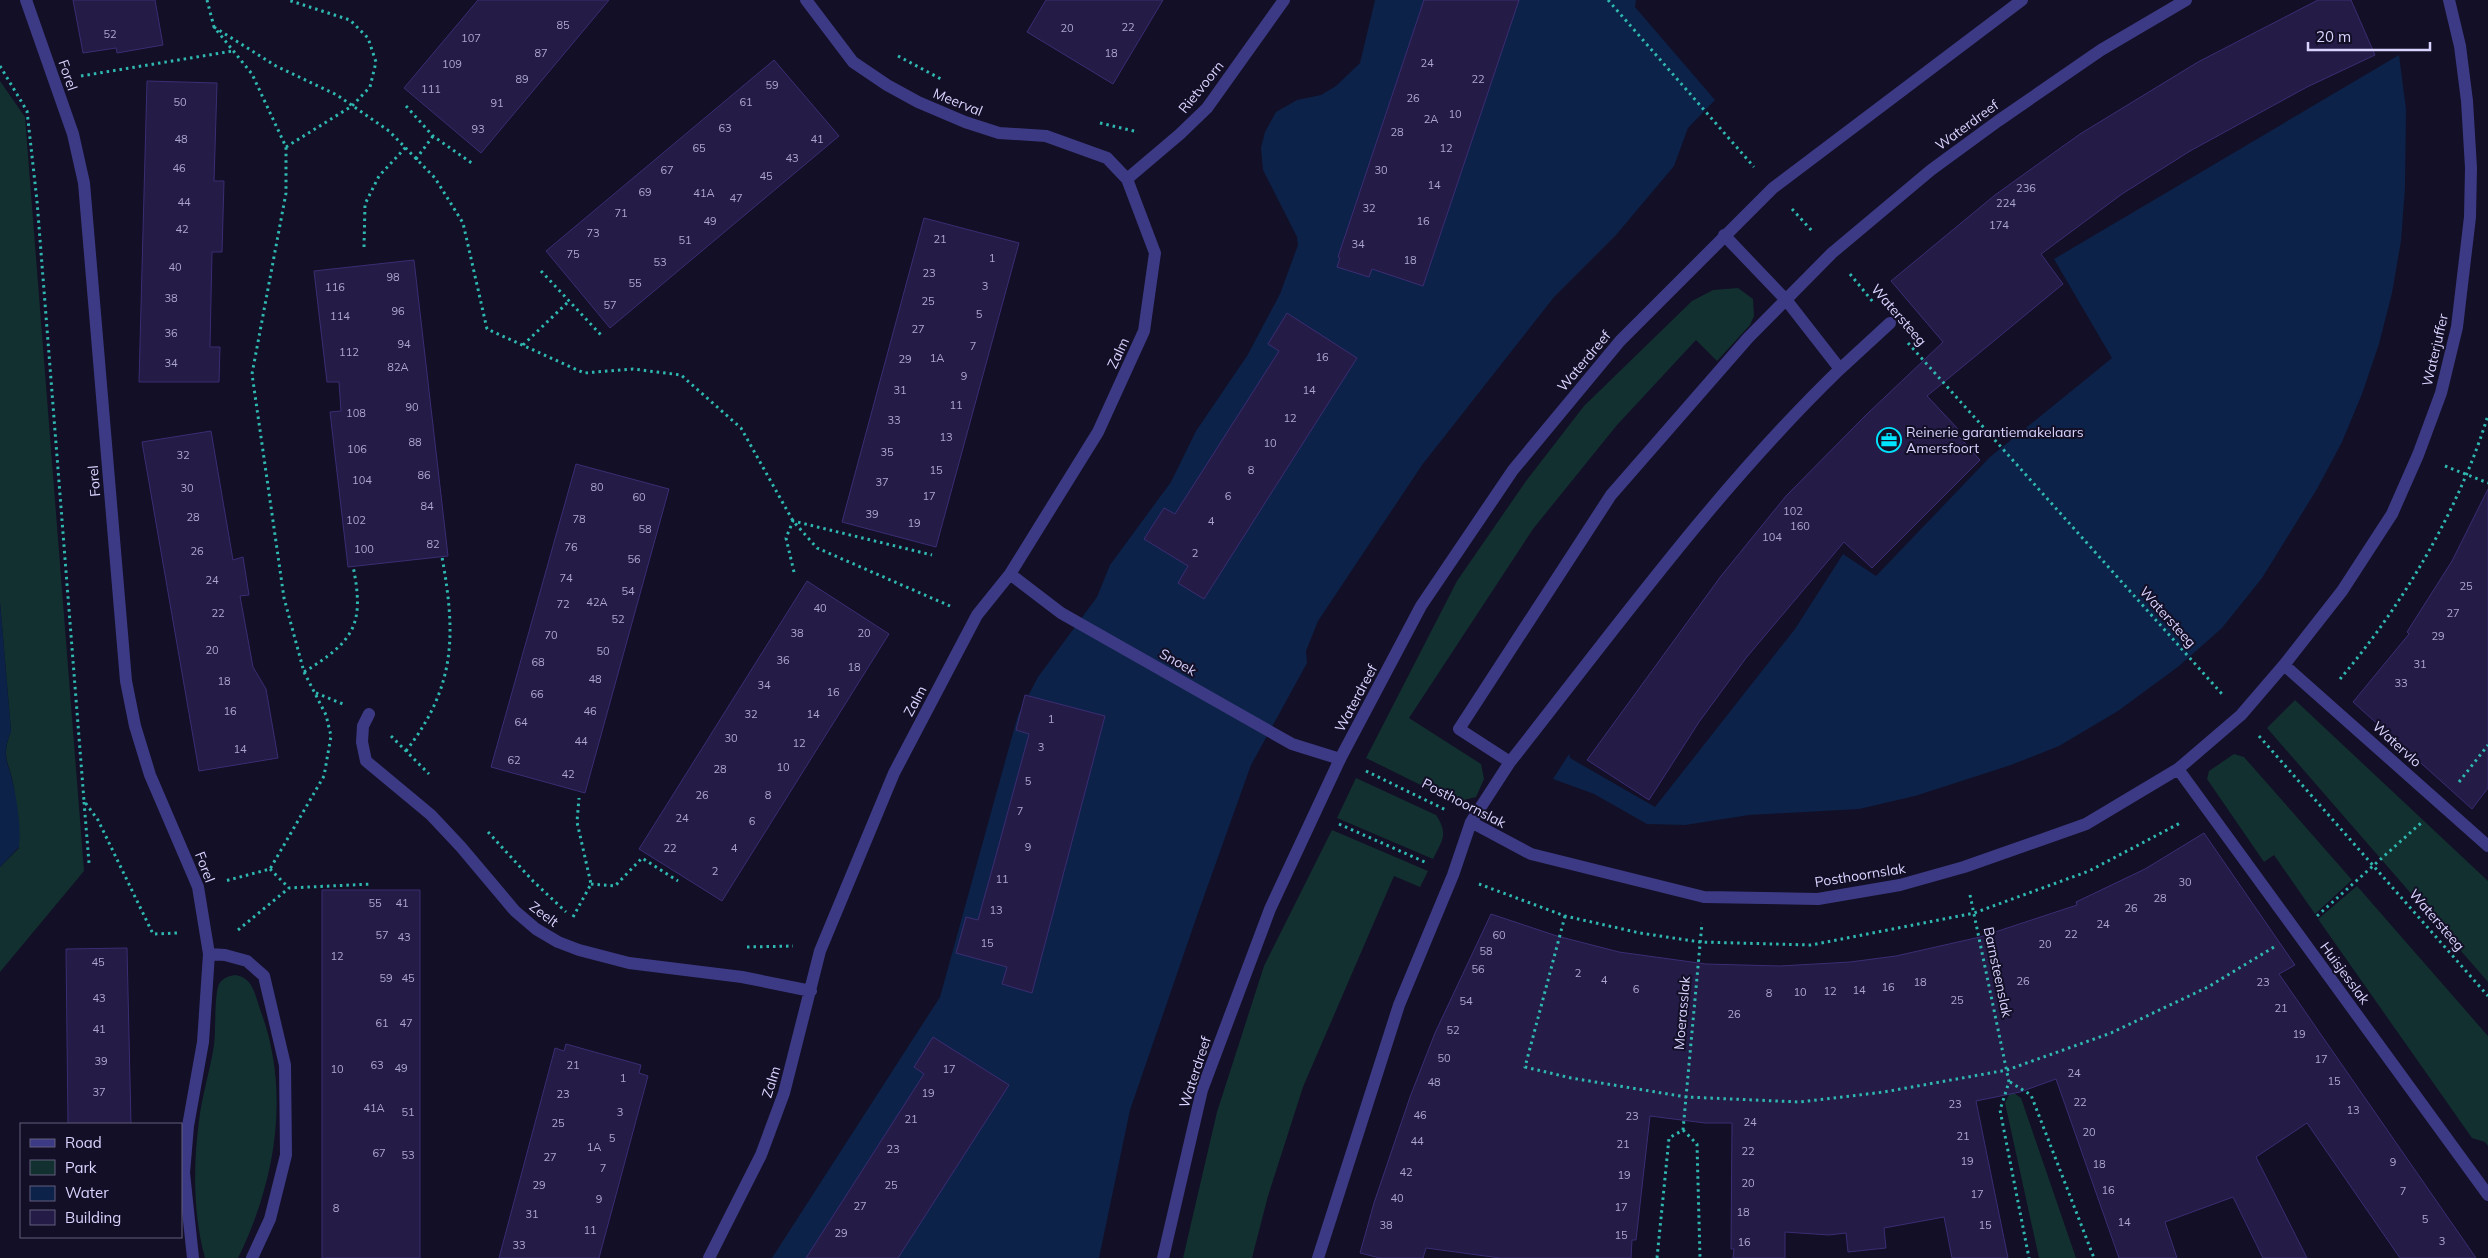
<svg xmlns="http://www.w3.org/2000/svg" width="2488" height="1258" font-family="Mulish,sans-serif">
  <rect width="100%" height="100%" fill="#130f26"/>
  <path fill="#12302f" d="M0,81L25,117L84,871L0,972V867L19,848C18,828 16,808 14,788C10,762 0,760 11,731L0,602Z
    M1738,288L1753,299L1754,316L1750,325L1717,361L1696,340L1617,425L1533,529L1409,718L1481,764L1484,779L1476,797L1455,802L1366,758L1457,581L1526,481L1584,406L1692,301L1713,290Z
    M2295,700L2488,881V982L2267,728Z
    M2234,754L2244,757L2352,880L2315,914L2274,855L2264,862L2207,779L2209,771Z
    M1356,778L1436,815C1449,835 1442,840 1433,859L1337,818Z
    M1332,830L1428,871L1420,887L1394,876L1303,1087L1268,1196L1252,1258H1183L1217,1112L1264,966Z
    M2357,886L2488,1036V1146L2485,1142L2472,1138L2318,919Z
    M235,975C253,977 255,995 260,1009C291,1091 276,1181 238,1258H205C193,1215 193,1165 199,1121C202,1095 210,1071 214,1045C216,1030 214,996 219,984C223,978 228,976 235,975Z
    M2011,1091L2021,1098L2076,1258H2039L2005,1103Z"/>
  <path fill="#0c2248" d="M1375,0H1636L1635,7L1715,100L1688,128L1674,166L1616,235L1554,297L1422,465L1318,621L1306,651L1307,663L1251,765L1198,913L1130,1110L1099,1258H772L940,997L1018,715L1038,677L1097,597L1110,565L1171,482L1196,431L1247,356L1280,294L1298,245L1297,237L1263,170L1261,148L1265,132L1276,112L1297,100L1321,95L1336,86L1360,63Z
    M2399,55L2406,109L2405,188L2401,241L2392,293L2379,344L2362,394L2342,442L2317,489L2262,578L2222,628L2179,666L2118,711L2059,746L2011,765L1915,796L1859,809L1749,815L1685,825L1647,824L1594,794L1553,779L1569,754L1570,758L1655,807L1795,629L1843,554L1876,576L1990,457L2112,358L2054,259Z
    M0,602L11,731C0,759 9,762 14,788C18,809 21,827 19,847L0,867Z"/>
  <path fill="#241b47" stroke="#3b2d73" d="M73,0H155L163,45L117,53L116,48L83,53Z
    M478,0H609L481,153L404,88Z
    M1046,0H1163L1113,84L1027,32Z
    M1424,0H1519L1423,286L1372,269L1369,277L1337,267L1340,258L1338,257Z
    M2318,0H2351L2375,55L2307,87L2190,151L2122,194L2041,254L2063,284L1927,396L1958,429L1955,432L1980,460L1872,568L1844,542L1746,658L1699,722L1649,800L1587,760L1721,576L1786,496L1866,415L1943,342L1891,281L1995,195L2080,134L2198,62Z
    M774,60L839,136L610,328L546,251Z
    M147,81L217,83L214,181H224L222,252H212L210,347H220L219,382H139Z
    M924,218L1019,243L936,547L842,522Z
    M414,260L448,556L348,567L330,412L341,411L339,382H327L314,271Z
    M1287,313L1357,358L1204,599L1178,583L1188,566L1144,539L1164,508L1175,514L1279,351L1268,344Z
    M211,431L233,560L243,557L249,595L240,596L253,667L266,689L278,758L199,771L142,442Z
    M576,464L669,489L585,793L491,767Z
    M2488,489V788L2472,809L2353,702L2409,634L2407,632L2452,561Z
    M807,581L889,634L722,901L639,849Z
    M1025,695L1105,716L1032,993L1002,984L1007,967L956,953L966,917L978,920L995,859L1029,734L1016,730Z
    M2204,833L2295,965L2279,974L2476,1258H2400L2307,1123L2256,1157L2307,1258H2263L2233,1197L2165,1222L2177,1258H2119L2056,1079L2020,1092L1976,1101L2008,1258H1952L1944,1217L1884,1228L1886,1248L1848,1252L1846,1233L1829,1235L1785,1232V1258H1733L1734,1249H1731L1732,1123H1705L1650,1116L1636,1240H1632L1631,1258H1500L1426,1248L1423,1258H1380L1360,1253L1374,1203L1410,1097L1435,1033L1491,914L1557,936L1619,952L1706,964L1780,966L1850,962L1896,956L1980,937L2077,905L2076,902L2145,869Z
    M322,890H420V1258H322Z
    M127,948L131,1124H68L66,949Z
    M933,1037L1009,1085L898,1258H806L924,1074L914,1067Z
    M566,1044L641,1065L639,1073L648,1076L599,1258H499L555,1048L564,1051Z"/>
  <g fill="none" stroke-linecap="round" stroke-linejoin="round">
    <path stroke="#2fb8b0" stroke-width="3" stroke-dasharray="2.5 4" stroke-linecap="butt" d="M207,0L214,27L252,74L286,147V193L252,374L284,598L304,672L326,715L331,736L324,776L270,869L225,881
      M1608,0L1754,167
      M214,27L276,66L337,95L389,131L435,178L463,223L487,329L584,373L633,369L681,375L741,428L793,521L817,548L950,606
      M898,56L941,79
      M0,66L27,111L37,201L84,801L98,820L153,934L177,933
      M81,76L233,51
      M406,106L433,136L473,164
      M1100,123L1138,132
      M286,147L352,106L370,87L376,62L368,38L350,20L288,0
      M416,159L433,136
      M1792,209L1813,232
      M364,247L365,204L379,176L406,147
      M541,271L601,335
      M1850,274L1873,302
      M1908,343L2222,694
      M523,345L569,301
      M2445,466L2488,483
      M794,572L786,538L793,521L932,555
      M304,672C354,641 365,625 353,566
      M2340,679C2403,605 2460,508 2488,415
      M316,693L343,704
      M391,736L429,774
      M2259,736L2488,996
      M406,751C456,686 456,635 442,557
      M1366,771L1446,810
      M2459,782L2488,745
      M84,802L89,863
      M1339,824L1427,863
      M488,832L533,881L566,912
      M270,869L289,888
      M591,884L615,886L642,858L678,881
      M1479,884L1565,916L1640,933L1700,942L1811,945L1974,913L2089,871L2182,822
      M1970,895L2009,1082L2000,1110L2029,1258
      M1565,916L1525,1067L1571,1078L1686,1097L1800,1102L1884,1092L2007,1070L2111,1033L2208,987L2274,947
      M2317,916L2421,823
      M573,917L591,884L577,822L579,798
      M238,930L289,888L372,884
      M747,947L793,946
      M2010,1082L2031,1095L2094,1258
      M1683,1130L1697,1144L1700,1258
      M1657,1258L1669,1138L1683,1130L1702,923"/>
    <path stroke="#3d3a85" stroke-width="12" d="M26,0L73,134L84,183L126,681L135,726L150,775L198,887L209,954L203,1042L188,1126L184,1173L193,1258
      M1127,179L1180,134L1207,108L1284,0
      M1840,369L1890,323
      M1010,574L1061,613L1292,744L1340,759
      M2284,665L2488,846
      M369,714L363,726L362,742L366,761L431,815L461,847L515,911L536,929L558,942L579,950L629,963L742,977L811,991
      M1510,762C1616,628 1717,488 1840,369L1787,301L1724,235
      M2178,769L2488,1195
      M1471,822L1531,854L1704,897L1818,899L1900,885L1964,867L2086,824L2178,769L2241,715L2284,665L2342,591L2392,514L2418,455L2441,393L2457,327L2470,217L2471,168L2467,101L2460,46L2449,0
      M209,954L225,955L247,961L264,976L285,1065L286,1155L270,1219L252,1258
      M709,1258L761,1155L784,1093L820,951L894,773L977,615L1010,574L1098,432L1144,331L1155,253L1127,179L1107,158L1046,136L999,133L965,122L918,102L887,85L853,62L806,0
      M1318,1258L1399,1005L1453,875L1471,822L1510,762L1459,729L1611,495L1748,338L1832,253L1931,170L1998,121L2101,50L2186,0"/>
    <path stroke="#3d3a85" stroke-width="12" d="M1163,1258L1202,1090L1270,909L1340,759L1421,606L1513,470L1620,341L1773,188L2022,0"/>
  </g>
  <defs>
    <symbol id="office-ring" viewBox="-11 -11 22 22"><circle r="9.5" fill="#130f26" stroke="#00e5ff" stroke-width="1.5"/><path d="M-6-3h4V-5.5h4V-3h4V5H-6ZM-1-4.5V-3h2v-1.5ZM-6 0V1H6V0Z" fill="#00e5ff"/></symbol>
  </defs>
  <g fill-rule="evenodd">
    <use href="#office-ring" x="1875" y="426" width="28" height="28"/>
  </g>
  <g text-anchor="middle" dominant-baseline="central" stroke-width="4" stroke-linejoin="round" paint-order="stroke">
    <g font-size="11" fill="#aca6d1">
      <text x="563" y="25">85</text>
      <text x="1128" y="27">22</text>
      <text x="1067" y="28">20</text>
      <text x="110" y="34">52</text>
      <text x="471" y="38">107</text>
      <text x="541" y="53">87</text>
      <text x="1111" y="53">18</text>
      <text x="1427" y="63">24</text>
      <text x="452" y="64">109</text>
      <text x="522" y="79">89</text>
      <text x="1478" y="79">22</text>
      <text x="772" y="85">59</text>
      <text x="431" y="89">111</text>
      <text x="1413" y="98">26</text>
      <text x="180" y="102">50</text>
      <text x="746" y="102">61</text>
      <text x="497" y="103">91</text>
      <text x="1455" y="114">10</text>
      <text x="1431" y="119">2A</text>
      <text x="725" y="128">63</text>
      <text x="478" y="129">93</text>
      <text x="1397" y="132">28</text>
      <text x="181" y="139">48</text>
      <text x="817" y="139">41</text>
      <text x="699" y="148">65</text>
      <text x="1446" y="148">12</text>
      <text x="792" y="158">43</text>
      <text x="179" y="168">46</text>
      <text x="667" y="170">67</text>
      <text x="1381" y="170">30</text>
      <text x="766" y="176">45</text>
      <text x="1434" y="185">14</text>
      <text x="2026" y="188">236</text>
      <text x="645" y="192">69</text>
      <text x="704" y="193">41A</text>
      <text x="736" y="198">47</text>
      <text x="184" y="202">44</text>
      <text x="2006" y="203">224</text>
      <text x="1369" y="208">32</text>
      <text x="621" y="213">71</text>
      <text x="710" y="221">49</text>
      <text x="1423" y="221">16</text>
      <text x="1999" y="225">174</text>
      <text x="182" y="229">42</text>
      <text x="593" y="233">73</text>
      <text x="940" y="239">21</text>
      <text x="685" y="240">51</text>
      <text x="1358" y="244">34</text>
      <text x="573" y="254">75</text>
      <text x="992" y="258">1</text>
      <text x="1410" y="260">18</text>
      <text x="660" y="262">53</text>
      <text x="175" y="267">40</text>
      <text x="929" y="273">23</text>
      <text x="393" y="277">98</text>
      <text x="635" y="283">55</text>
      <text x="985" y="286">3</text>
      <text x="335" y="287">116</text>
      <text x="171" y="298">38</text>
      <text x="928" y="301">25</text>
      <text x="610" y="305">57</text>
      <text x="398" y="311">96</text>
      <text x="979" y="314">5</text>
      <text x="340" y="316">114</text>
      <text x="918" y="329">27</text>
      <text x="171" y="333">36</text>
      <text x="404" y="344">94</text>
      <text x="973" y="346">7</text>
      <text x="349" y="352">112</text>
      <text x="1322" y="357">16</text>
      <text x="937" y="358">1A</text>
      <text x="905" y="359">29</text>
      <text x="171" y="363">34</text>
      <text x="398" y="367">82A</text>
      <text x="964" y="376">9</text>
      <text x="900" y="390">31</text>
      <text x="1309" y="390">14</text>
      <text x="956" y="405">11</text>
      <text x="412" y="407">90</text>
      <text x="356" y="413">108</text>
      <text x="1290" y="418">12</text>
      <text x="894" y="420">33</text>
      <text x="946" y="437">13</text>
      <text x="415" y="442">88</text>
      <text x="1270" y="443">10</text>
      <text x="357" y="449">106</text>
      <text x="887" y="452">35</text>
      <text x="183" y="455">32</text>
      <text x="936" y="470">15</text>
      <text x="1251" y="470">8</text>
      <text x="424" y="475">86</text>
      <text x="362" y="480">104</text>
      <text x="882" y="482">37</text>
      <text x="597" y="487">80</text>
      <text x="187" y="488">30</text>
      <text x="929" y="496">17</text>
      <text x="1228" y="496">6</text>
      <text x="639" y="497">60</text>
      <text x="427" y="506">84</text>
      <text x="1793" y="511">102</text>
      <text x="872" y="514">39</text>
      <text x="193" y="517">28</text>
      <text x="579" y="519">78</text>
      <text x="356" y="520">102</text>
      <text x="1211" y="521">4</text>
      <text x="914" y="523">19</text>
      <text x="1800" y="526">160</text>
      <text x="645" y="529">58</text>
      <text x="1772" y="537">104</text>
      <text x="433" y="544">82</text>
      <text x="571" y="547">76</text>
      <text x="364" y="549">100</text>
      <text x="197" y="551">26</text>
      <text x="1195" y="553">2</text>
      <text x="634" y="559">56</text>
      <text x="566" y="578">74</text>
      <text x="212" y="580">24</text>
      <text x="2466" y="586">25</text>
      <text x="628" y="591">54</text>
      <text x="597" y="602">42A</text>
      <text x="563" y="604">72</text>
      <text x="820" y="608">40</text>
      <text x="218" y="613">22</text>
      <text x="2453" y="613">27</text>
      <text x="618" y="619">52</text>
      <text x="797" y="633">38</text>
      <text x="864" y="633">20</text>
      <text x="551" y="635">70</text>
      <text x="2438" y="636">29</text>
      <text x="212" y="650">20</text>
      <text x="603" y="651">50</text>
      <text x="783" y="660">36</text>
      <text x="538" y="662">68</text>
      <text x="2420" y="664">31</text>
      <text x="854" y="667">18</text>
      <text x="595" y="679">48</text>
      <text x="224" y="681">18</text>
      <text x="2401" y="683">33</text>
      <text x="764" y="685">34</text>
      <text x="833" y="692">16</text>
      <text x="537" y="694">66</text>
      <text x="230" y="711">16</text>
      <text x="590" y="711">46</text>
      <text x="751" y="714">32</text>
      <text x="813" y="714">14</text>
      <text x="1051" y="719">1</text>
      <text x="521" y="722">64</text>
      <text x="731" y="738">30</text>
      <text x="581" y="741">44</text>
      <text x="799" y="743">12</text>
      <text x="1041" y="747">3</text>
      <text x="240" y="749">14</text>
      <text x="514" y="760">62</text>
      <text x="783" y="767">10</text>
      <text x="720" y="769">28</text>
      <text x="568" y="774">42</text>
      <text x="1028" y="781">5</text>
      <text x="702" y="795">26</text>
      <text x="768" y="795">8</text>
      <text x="1020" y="811">7</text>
      <text x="682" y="818">24</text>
      <text x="752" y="821">6</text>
      <text x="1028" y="847">9</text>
      <text x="670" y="848">22</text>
      <text x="734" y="848">4</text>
      <text x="715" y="871">2</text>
      <text x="1002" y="879">11</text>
      <text x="2185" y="882">30</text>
      <text x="2160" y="898">28</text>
      <text x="375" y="903">55</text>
      <text x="402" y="903">41</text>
      <text x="2131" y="908">26</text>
      <text x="996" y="910">13</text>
      <text x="2103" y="924">24</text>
      <text x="2071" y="934">22</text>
      <text x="382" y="935">57</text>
      <text x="1499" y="935">60</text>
      <text x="404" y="937">43</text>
      <text x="987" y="943">15</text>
      <text x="2045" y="944">20</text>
      <text x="1486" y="951">58</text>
      <text x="337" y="956">12</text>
      <text x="98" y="962">45</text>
      <text x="1478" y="969">56</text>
      <text x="1578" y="973">2</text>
      <text x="386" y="978">59</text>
      <text x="408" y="978">45</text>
      <text x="1604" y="980">4</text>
      <text x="2023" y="981">26</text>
      <text x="1920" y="982">18</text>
      <text x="2263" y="982">23</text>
      <text x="1888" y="987">16</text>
      <text x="1636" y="989">6</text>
      <text x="1859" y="990">14</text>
      <text x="1830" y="991">12</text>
      <text x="1800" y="992">10</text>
      <text x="1769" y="993">8</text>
      <text x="99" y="998">43</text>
      <text x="1957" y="1000">25</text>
      <text x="1466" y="1001">54</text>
      <text x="2281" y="1008">21</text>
      <text x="1734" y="1014">26</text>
      <text x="382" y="1023">61</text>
      <text x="406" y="1023">47</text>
      <text x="99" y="1029">41</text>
      <text x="1453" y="1030">52</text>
      <text x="2299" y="1034">19</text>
      <text x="1444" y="1058">50</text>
      <text x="2321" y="1059">17</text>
      <text x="101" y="1061">39</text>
      <text x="377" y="1065">63</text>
      <text x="573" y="1065">21</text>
      <text x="401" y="1068">49</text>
      <text x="337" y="1069">10</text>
      <text x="949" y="1069">17</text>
      <text x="2074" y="1073">24</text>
      <text x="623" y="1078">1</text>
      <text x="2334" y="1081">15</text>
      <text x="1434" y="1082">48</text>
      <text x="99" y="1092">37</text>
      <text x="928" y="1093">19</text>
      <text x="563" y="1094">23</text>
      <text x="2080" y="1102">22</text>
      <text x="1955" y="1104">23</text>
      <text x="374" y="1108">41A</text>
      <text x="2353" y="1110">13</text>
      <text x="408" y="1112">51</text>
      <text x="620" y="1112">3</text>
      <text x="1420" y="1115">46</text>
      <text x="1632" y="1116">23</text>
      <text x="911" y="1119">21</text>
      <text x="1750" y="1122">24</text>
      <text x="558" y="1123">25</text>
      <text x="2089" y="1132">20</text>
      <text x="1963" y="1136">21</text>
      <text x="612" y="1138">5</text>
      <text x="1417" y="1141">44</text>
      <text x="1623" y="1144">21</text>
      <text x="594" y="1147">1A</text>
      <text x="893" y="1149">23</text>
      <text x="1748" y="1151">22</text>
      <text x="379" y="1153">67</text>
      <text x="408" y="1155">53</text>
      <text x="550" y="1157">27</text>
      <text x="1967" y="1161">19</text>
      <text x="2393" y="1162">9</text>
      <text x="2099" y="1164">18</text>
      <text x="603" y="1168">7</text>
      <text x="1406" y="1172">42</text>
      <text x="1624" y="1175">19</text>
      <text x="1748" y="1183">20</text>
      <text x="539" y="1185">29</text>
      <text x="891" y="1185">25</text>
      <text x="2108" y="1190">16</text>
      <text x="2403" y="1191">7</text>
      <text x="1977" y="1194">17</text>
      <text x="1397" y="1198">40</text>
      <text x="599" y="1199">9</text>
      <text x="860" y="1206">27</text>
      <text x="1621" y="1207">17</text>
      <text x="336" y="1208">8</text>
      <text x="1743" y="1212">18</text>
      <text x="532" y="1214">31</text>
      <text x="2425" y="1219">5</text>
      <text x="2124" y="1222">14</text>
      <text x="1386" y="1225">38</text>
      <text x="1985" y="1225">15</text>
      <text x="590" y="1230">11</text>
      <text x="841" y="1233">29</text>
      <text x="1621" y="1235">15</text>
      <text x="2442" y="1241">3</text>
      <text x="1744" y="1242">16</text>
      <text x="519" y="1245">33</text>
    </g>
    <g font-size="14" fill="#d9d4ff" stroke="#130f26">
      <text transform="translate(68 75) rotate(71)">Forel</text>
      <text transform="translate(1201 87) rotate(-51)">Rietvoorn</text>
      <text transform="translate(958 102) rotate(22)">Meerval</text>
      <text transform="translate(1967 125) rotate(-36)">Waterdreef</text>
      <text transform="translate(1899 315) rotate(49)">Watersteeg</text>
      <text transform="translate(2435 350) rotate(-77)">Waterjuffer</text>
      <text transform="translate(1118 353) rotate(-65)">Zalm</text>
      <text transform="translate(1584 361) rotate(-50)">Waterdreef</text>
      <text transform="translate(94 481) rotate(-95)">Forel</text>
      <text transform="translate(2168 617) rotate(48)">Watersteeg</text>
      <text transform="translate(1178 662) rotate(30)">Snoek</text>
      <text transform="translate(1356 698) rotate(-62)">Waterdreef</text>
      <text transform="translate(915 701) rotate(-62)">Zalm</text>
      <text transform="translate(2397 744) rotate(42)">Watervlo</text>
      <text transform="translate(1464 803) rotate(27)">Posthoornslak</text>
      <text transform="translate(205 867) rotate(69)">Forel</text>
      <text transform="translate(1860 875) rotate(-9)">Posthoornslak</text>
      <text transform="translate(544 914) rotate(37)">Zeelt</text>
      <text transform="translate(2437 920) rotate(49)">Watersteeg</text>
      <text transform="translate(1998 972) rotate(78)">Barnsteenslak</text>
      <text transform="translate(2345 973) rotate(54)">Huisjesslak</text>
      <text transform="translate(1682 1013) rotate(-85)">Moerasslak</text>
      <text transform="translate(1195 1072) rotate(-72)">Waterdreef</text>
      <text transform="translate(771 1082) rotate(-73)">Zalm</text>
    </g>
    <g font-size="14" fill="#d9d4ff" stroke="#130f26" text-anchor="start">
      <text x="1906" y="432">Reinerie garantiemakelaars<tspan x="1906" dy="16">Amersfoort</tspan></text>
    </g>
  </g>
  <rect x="20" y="1123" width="162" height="115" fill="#130f26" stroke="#625e7d"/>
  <rect x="30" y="1139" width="25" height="8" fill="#3d3a85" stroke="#625e7d"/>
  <text x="65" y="1148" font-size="15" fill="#d9d4ff">Road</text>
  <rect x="30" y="1160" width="25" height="15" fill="#12302f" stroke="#625e7d"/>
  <text x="65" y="1173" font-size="15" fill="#d9d4ff">Park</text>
  <rect x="30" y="1186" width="25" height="15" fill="#0c2248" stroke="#625e7d"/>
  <text x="65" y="1198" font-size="15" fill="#d9d4ff">Water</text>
  <rect x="30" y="1210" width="25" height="15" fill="#241b47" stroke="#625e7d"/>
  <text x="65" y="1223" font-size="15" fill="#d9d4ff">Building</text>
  <path d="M2308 42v8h122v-8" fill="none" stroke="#d9d4ff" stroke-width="2.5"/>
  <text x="2316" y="42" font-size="15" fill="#d9d4ff" stroke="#130f26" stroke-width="4" paint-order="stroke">20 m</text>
</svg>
